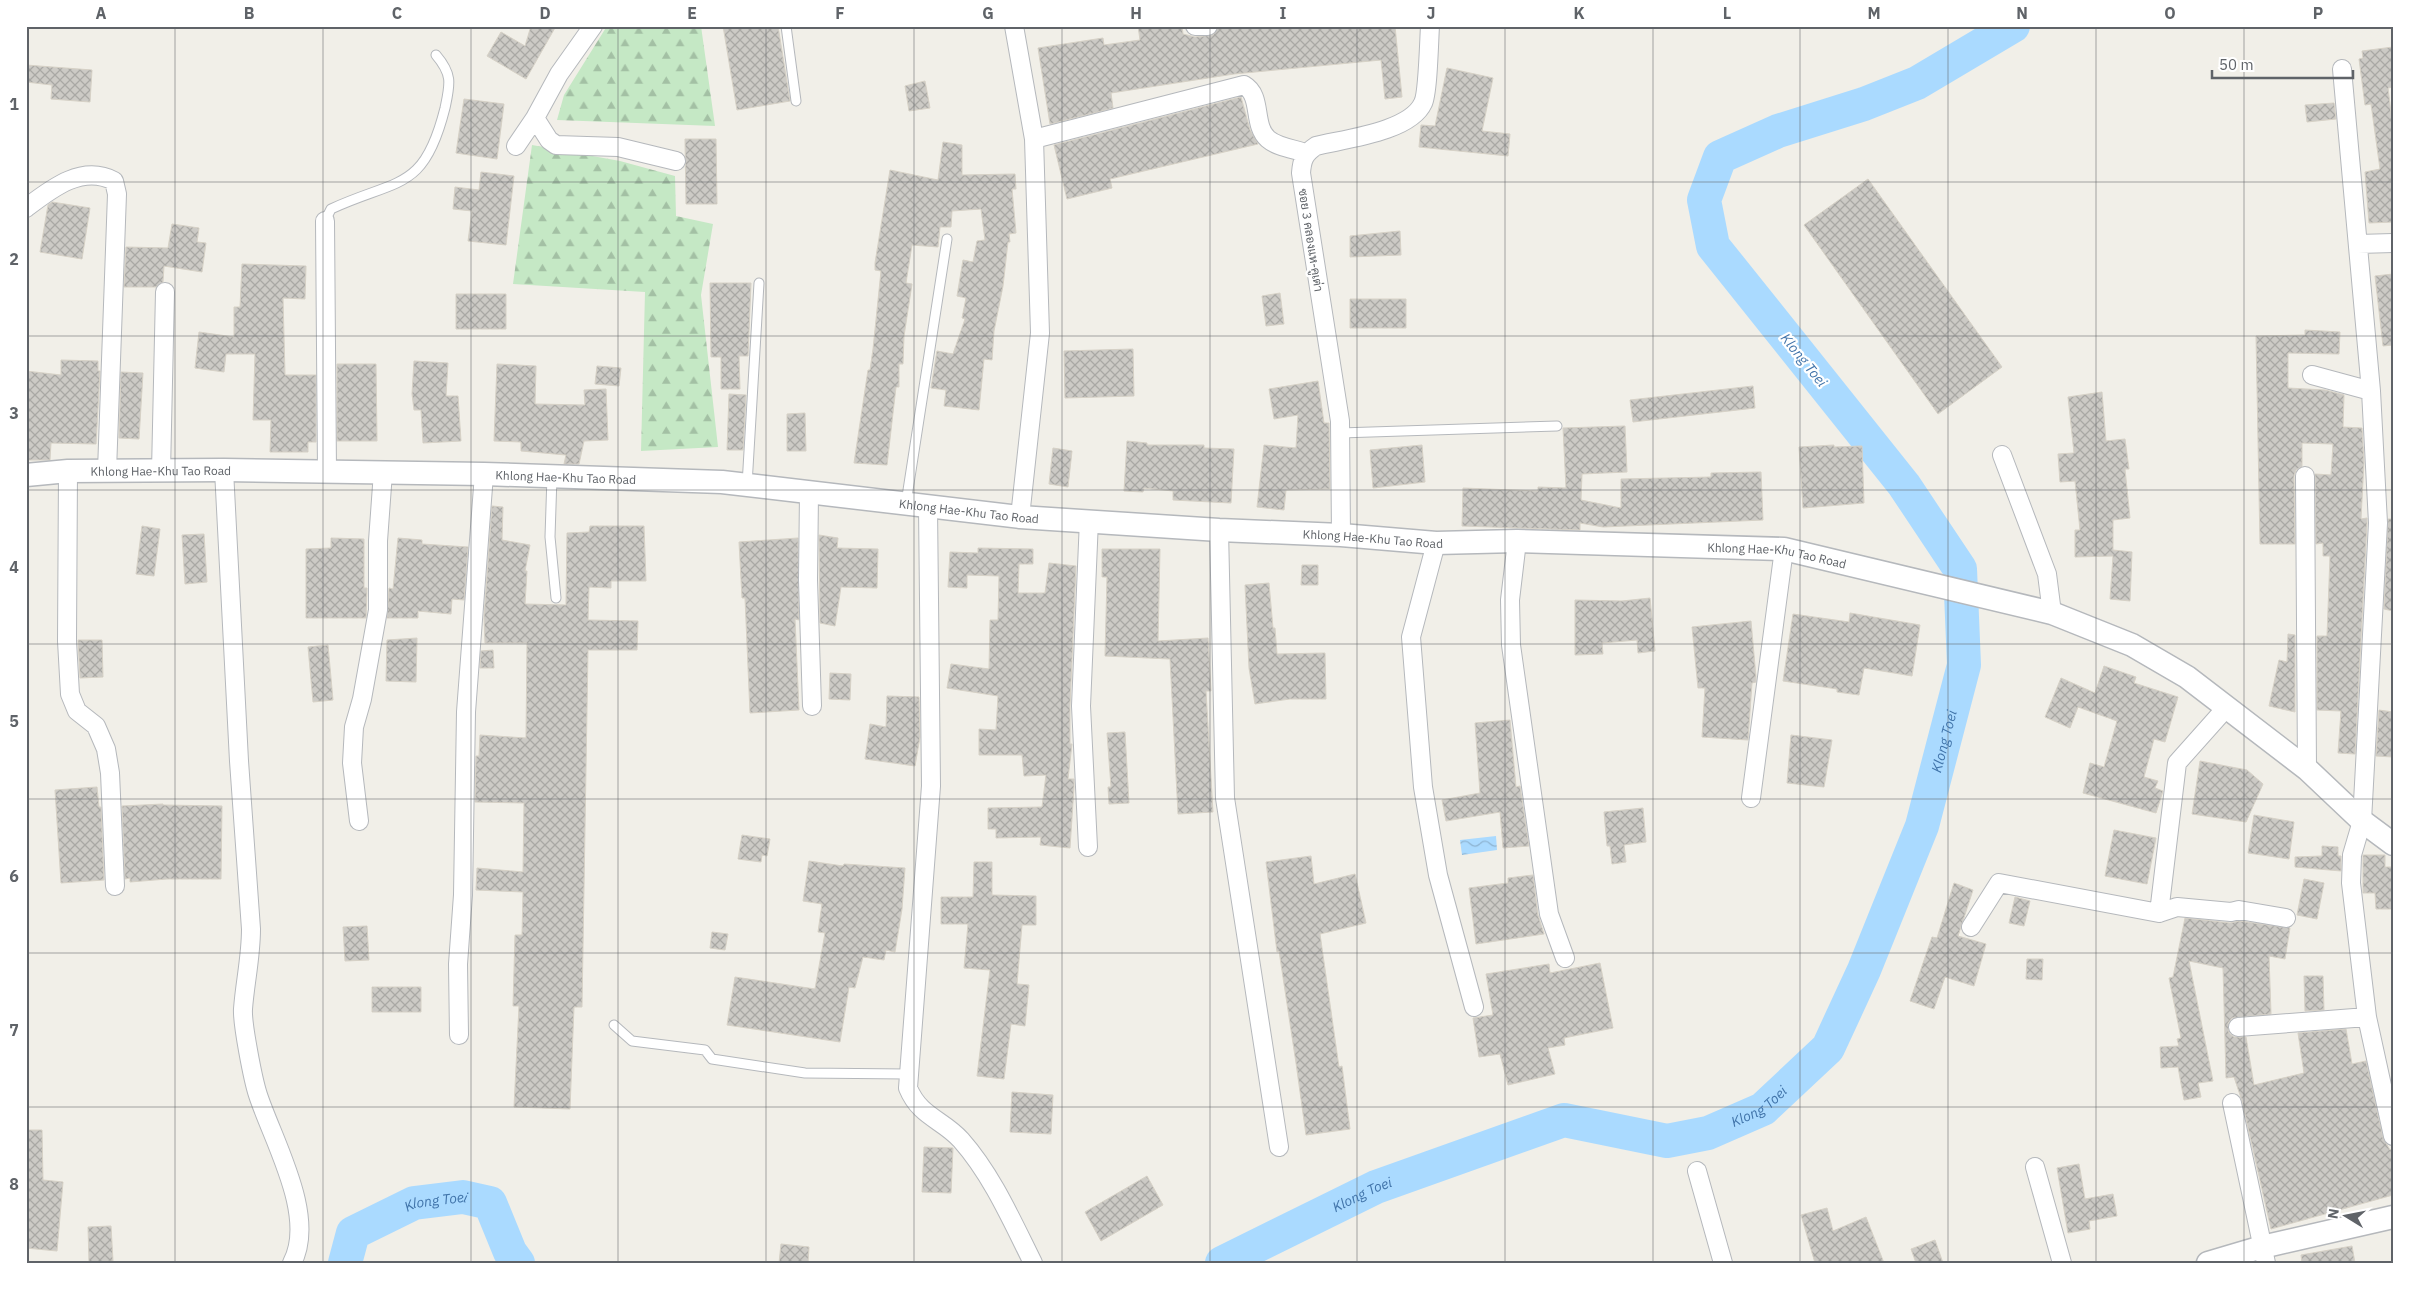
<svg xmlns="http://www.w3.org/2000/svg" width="2419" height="1289" font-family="'IBM Plex Sans',Sarabun,sans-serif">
  <defs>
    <pattern id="forest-firs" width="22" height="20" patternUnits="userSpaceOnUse" patternTransform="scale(1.25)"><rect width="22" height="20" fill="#c5e8c5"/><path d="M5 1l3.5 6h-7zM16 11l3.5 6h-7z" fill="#a3c0a4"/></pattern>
    <pattern id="water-waves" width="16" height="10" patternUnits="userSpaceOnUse" patternTransform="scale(1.25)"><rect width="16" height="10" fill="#aadaff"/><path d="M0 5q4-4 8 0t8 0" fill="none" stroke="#8eb4d2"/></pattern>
    <pattern id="building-cross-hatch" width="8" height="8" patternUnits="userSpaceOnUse" patternTransform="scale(1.25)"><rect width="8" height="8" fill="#cccac5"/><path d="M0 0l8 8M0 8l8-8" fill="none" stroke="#a9a8a4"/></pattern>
  </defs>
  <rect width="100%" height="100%" fill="#f1efe8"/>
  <path fill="url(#forest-firs)" d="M607,26H701L715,126L557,120L564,95Z
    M532,145L620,161L675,176L676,216L713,224L701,295L718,447L641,451L645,292L513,284Z"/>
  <path fill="url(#water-waves)" d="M1496,836L1497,850L1462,855L1460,840Z"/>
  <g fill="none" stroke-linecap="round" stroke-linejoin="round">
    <g stroke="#aadaff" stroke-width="34">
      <path id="s1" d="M345,1263L353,1233L414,1203L463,1197L490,1203L510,1252L518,1263"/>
      <path id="s2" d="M1222,1263L1376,1187L1564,1120L1667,1141L1708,1133L1763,1109L1828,1048L1864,970L1922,826L1964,665L1960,569L1904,485L1713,246L1704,200L1720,157L1778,131L1864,104L1917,83L2013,26"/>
    </g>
  </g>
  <path fill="url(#building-cross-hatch)" stroke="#d6d1c6" d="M531,26H556L526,79L487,56L501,32L525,46Z
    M723,26H778L790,101L737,110Z
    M1138,26H1182L1183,34L1195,37L1213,35L1218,28L1233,26H1395L1402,97L1385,99L1381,60L1234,74L1111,93L1113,108L1050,124L1038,48L1103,38L1104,45L1140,40Z
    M2393,47V87L2388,88L2393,129V222L2369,223L2365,172L2380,169L2371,104L2365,105L2359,59L2363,58L2362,51Z
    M26,65L92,70L90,102L51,99L52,85L26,82Z
    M1447,68L1493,78L1482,131L1510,134L1508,156L1419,147L1421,125L1435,126Z
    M925,81L930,108L909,111L905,86Z
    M1241,97L1250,130L1258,144L1110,179L1112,188L1067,199L1054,145Z
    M464,99L504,104L497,159L456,153Z
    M2334,103L2336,119L2307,122L2305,105Z
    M685,139H716L717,204H686Z
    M943,142L962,145V175L1015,174L1016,189H1012L1016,233L1009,234L1010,242H1008L1003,286L994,331L992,360L984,359L979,410L944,406L946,390L931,388L937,351L953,354L965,319L962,318L966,298L957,296L963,260L973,262L977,241L985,240L981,209L952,211L951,227H940L938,247L912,245L906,283L912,284L904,336L903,364H899V387H896L887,465L854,463L868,370H870L873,349L881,271L875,270V263L890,170L938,180Z
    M481,172L514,176L506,245L468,241L472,211L453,209L455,187L479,190Z
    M1868,179L2002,367L1938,414L1804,225Z
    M52,202L90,208L82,259L40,252L48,205Z
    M172,224L199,228L197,242L206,243L202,272L164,266L163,282L156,287H124L126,247L168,248Z
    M1400,231L1401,255L1350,257V236Z
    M242,264L306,266L305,299L283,298L285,375H316V442H308V452H270L271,420H253L255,354H226L224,372L195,368L199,332L234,337V307H240Z
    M2393,274V345L2383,346L2375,276Z
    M710,283H751L748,356H739L740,389H721V357H711Z
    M1280,293L1284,324L1266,326L1262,296Z
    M456,294H506V329H456Z
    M1350,299H1406V328H1350Z
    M2305,330L2340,332L2339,354L2288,353V388L2325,390L2344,395L2343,427L2362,428L2364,462L2361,519L2367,518V523L2355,754L2338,753L2341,711L2317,710V636H2327L2330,556H2323V543L2316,544L2315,474L2331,475L2333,444L2302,443V466L2296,470L2294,476L2295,544H2260L2256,336L2305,335Z
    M1133,349L1134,396L1065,398L1064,351Z
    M61,360L98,361V371H100L96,444L51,443L50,460H26V371L61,375Z
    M414,361L448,363L446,396H458L461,441L423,443L421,410H414L412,394Z
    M337,364H376L377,441H337Z
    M497,364L536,366L535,404L585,405L584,390L606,389L608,440L584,441L579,464H564L566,455L521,451V442L494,441Z
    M597,366L621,368L619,386L595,384Z
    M121,372L143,373L139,439L119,438Z
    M1318,381L1324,423H1329L1330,489L1286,490L1284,510L1257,507L1264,445L1296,448L1298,415L1274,419L1269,389Z
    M1753,386L1755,408L1633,422L1630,400Z
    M2102,392L2106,441L2125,439L2129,469H2125L2130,518L2113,520V550L2132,552L2130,601L2110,599L2113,556L2075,557V530H2080L2075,481L2060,482L2058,454L2074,453L2068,397Z
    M729,394L746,395L743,450H727Z
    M805,413L806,451H787V414Z
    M1625,426L1627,472L1582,474L1581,500L1621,508V479L1711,477V473L1761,472L1763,520L1603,527L1580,523V530L1462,526L1463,488L1538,491V487L1566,488L1563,428Z
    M1127,441L1147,443V445H1204V448L1234,449L1231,503L1173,500V491L1144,488L1143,492L1124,491Z
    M1422,445L1425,482L1373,488L1370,450Z
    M1834,445V447L1862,446L1864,503L1803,508L1799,447Z
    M1053,448L1072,451L1068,487L1049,484Z
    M492,506L503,507L502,540L530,545L525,571H527L525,604L566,605L567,533L589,532L590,526H644L646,581H611V588L589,587L588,620L638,621L637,650H588L582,1007H574L570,1109L514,1107L519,1006H513L515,935H522L523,892L476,890L477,868L523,872L524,803L475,802L476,756H479L480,735L526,738L527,643H485L484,617Z
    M2388,519H2393V611L2384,609Z
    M142,526L160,529L154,576L136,574Z
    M204,534L207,582L185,584L182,535Z
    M819,535L838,538L837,548L878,549L877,588L841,587L835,626L820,623Z
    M331,538L364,539V588H367L366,618H306V549L331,548Z
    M398,538L422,540V544L468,547L464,600L452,599L451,614L418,611V618H387L389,588L393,589Z
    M798,538L799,620L795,619L799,710L750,713L745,598H742L739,542Z
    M978,548L1033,549V564H1019L1018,593H1045L1049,563L1076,566L1070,706V744H1072L1068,779H1074V787L1070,848L1040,845L1041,837L996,838V829H988V808L1042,807L1046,775L1024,776L1022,755H979V729L996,730L998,696L947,688L951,664L989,669L990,620H998L999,576L967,575V588L948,587L950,552L978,553Z
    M1102,549H1160L1158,641L1208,638L1211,691H1206L1213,812L1178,814L1170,659L1105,656L1107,577H1102Z
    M1302,565H1318V585H1301Z
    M1269,583L1273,628H1275L1277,654L1325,653L1326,699H1290L1255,704L1249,668L1245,585Z
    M1650,598L1655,651L1638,653L1637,640L1602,643L1603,654L1575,655V600L1622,601Z
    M1850,613L1920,625L1912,676L1864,668L1859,695L1837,692V689L1783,681L1793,614L1849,622Z
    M1751,621L1756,677V682L1752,683L1748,740L1702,737L1705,688H1698L1692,627Z
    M2288,634L2295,635V712L2269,706L2279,660L2287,662Z
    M417,638L416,682L386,681L387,640Z
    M78,640H102L103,677L80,678Z
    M328,645L333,700L313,702L308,647Z
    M493,650L494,668H480L481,651Z
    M2104,666L2136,677L2134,683L2178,697L2165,742L2154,739L2144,777L2158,781L2155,788L2163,791L2156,813L2083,793L2090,763L2104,767L2117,721L2078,707L2070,728L2045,717L2061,678L2095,693Z
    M830,673L851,674L850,700L829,699Z
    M887,696L919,697L920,737L915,766L865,759L870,724L886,727Z
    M2379,710L2393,712V757L2376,756Z
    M1510,720L1516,787L1520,786L1529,846L1503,848L1500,812L1446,821L1442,800L1480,793L1475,723Z
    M1125,732L1129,803L1109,804L1108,787H1111L1107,733Z
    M1791,735L1832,740L1824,787L1787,783Z
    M2200,761L2247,770L2263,784L2246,822L2192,814Z
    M97,787L99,807H101L104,880L61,883L55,790Z
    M163,804V805L222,806L221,879H167L130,882V878L125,879L122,806Z
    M1643,808L1646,842L1624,845L1626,862L1612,864L1610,846H1607L1604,812Z
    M2254,815L2294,822L2289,859L2248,853Z
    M2114,830L2156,838L2147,884L2105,876Z
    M742,835L770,839L767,856L762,855L761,862L738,859Z
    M2322,846L2338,847V856H2341V871L2295,867V857L2322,856Z
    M2363,855H2385V867H2393V909H2376L2375,893H2363Z
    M1311,856L1314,884L1355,874L1366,923L1320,934L1339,1067L1342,1066L1350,1129L1306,1135L1296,1063L1279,951L1277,952L1266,862Z
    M809,861L843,866L844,864L905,868L902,909L895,952L886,950L884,960L863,957L855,988L849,987L840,1042L727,1025L735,977L815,989L825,933L818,932L822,904L803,901Z
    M974,862H992V895L1036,896V925H1022L1017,984L1029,985L1025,1026L1011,1024L1004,1079L977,1076L990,970L964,968L968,924H941V897H973Z
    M1533,875L1538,915L1544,934L1476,944L1469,888L1508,883V878Z
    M2304,879L2324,883L2317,919L2297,915Z
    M1954,883L1973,890L1958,936L1986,944L1974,986L1945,977L1934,1009L1910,1001L1932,937L1937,938Z
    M2015,897L2030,901L2024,926L2009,923Z
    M2185,918L2230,923L2239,921L2290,928L2285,959L2269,956L2271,1014L2232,1018L2228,1023L2229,1033L2234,1037H2246L2254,1085L2304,1073L2298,1033L2346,1029L2352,1064L2366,1061L2383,1138L2390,1150L2393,1148V1195L2271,1229L2242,1101L2234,1077L2226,1078L2223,968L2189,961L2213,1081L2198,1083L2201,1097L2184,1100L2178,1067L2161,1068L2160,1047L2179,1046L2177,1039L2181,1038L2169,978L2173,977Z
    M367,926L369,960L345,961L343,927Z
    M712,932L728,934L725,950L710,948Z
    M2027,959H2043L2042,980L2026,979Z
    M1600,963L1613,1028L1564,1038L1565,1045L1548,1048L1555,1074L1508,1085L1500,1054L1479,1057L1473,1018L1493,1015L1486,974L1549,964L1550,973Z
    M2304,976H2323L2324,1010L2305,1011Z
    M372,987H421V1012H372Z
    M1012,1092L1053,1095L1051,1134L1010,1132Z
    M26,1130H42L43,1180L63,1182L57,1251L26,1248Z
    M924,1147L953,1148L951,1193L922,1192Z
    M2079,1164L2085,1199L2113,1194L2117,1216L2089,1221L2090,1229L2068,1233L2057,1168Z
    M1147,1176L1163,1205L1101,1241L1085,1212Z
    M1827,1208L1833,1231L1866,1217L1884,1263H1815L1801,1215Z
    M111,1226L113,1261L89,1262L88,1227Z
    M1935,1240L1943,1263H1916L1911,1249Z
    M781,1244L809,1247L808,1263H779Z
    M2352,1246L2355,1263H2302L2301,1255Z"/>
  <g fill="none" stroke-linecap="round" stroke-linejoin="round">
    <defs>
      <path id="service" d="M786,26L796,101
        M325,221L331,209C398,178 424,192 445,108C450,84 453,75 436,55
        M1340,433L1557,426
        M552,476L550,537L556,598
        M747,485L759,283
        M906,503L947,239
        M614,1025L632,1041L705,1050L712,1059L805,1073L907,1074"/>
      <path id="minor" d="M1014,26L1034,139L1040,333L1020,517
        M1195,26H1208
        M2342,69L2371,391L2378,523L2362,821L2352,855L2351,883L2367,1017
        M535,118L549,140L556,145L618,147L676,161
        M1034,139L1244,85C1263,96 1252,125 1268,139C1277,147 1294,149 1306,153
        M516,146L535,118L559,74L593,26
        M26,208C51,189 82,164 114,181L117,194L107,471
        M325,221L327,472
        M2358,244L2393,243
        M2312,375L2371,391
        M2002,455L2047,574L2052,613
        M224,470L239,761L251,929C251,957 245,982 243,1009C242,1023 253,1080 258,1095C273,1141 317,1216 292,1263
        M68,471L67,641L70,694L77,711L96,726L106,749L110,773L115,886
        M161,471L165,292
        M2305,476L2307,769
        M809,493L808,580L812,706
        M928,506L931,786L908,1088C920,1117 942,1119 961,1140C992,1175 1012,1221 1033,1263
        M1219,530L1225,798L1279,1147
        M1341,535L1340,421L1301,173C1302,160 1304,154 1316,146C1344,139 1410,132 1423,103C1428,93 1429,41 1430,26
        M1517,541L1510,600L1511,645L1549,914L1565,958
        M1436,543L1411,637L1423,787L1438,875L1474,1007
        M1751,798L1784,549
        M359,821L352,763L354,727L362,699L378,610V541L383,472
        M1088,847L1081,706L1089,520
        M2159,913L2177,907L2231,912L2239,910L2286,918
        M1971,927L1999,883L2159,913L2177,763L2226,708
        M2238,1027L2367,1017L2393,1136
        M459,1035L458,964L463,895L466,712L484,474
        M2232,1103L2266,1263
        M2035,1167L2062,1263
        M1697,1171L1723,1263"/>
      <g id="tertiary">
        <path id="s3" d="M26,475L68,471L224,470L484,474L722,482L1020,517L1219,530L1341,535L1436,543L1517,541L1784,549L2052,613L2132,645L2187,677L2307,769L2362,821L2393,844"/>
        <path d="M2208,1263L2262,1247L2393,1217"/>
      </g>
    </defs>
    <use href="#service" stroke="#b5b8bc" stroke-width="11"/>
    <use href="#minor" stroke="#b5b8bc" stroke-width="20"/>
    <use href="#tertiary" stroke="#b5b8bc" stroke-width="25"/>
    <use href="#service" stroke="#fff" stroke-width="9"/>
    <use href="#minor" stroke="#fff" stroke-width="18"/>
    <use href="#tertiary" stroke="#fff" stroke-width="22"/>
  </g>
  <path fill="none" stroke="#5f6368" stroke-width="1" stroke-opacity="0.55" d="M175,26V1263M323,26V1263M471,26V1263M618,26V1263M766,26V1263M914,26V1263M1062,26V1263M1210,26V1263M1357,26V1263M1505,26V1263M1653,26V1263M1800,26V1263M1948,26V1263M2096,26V1263M2244,26V1263M26,182H2393M26,336H2393M26,490H2393M26,644H2393M26,799H2393M26,953H2393M26,1107H2393"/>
  <g text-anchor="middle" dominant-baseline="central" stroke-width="4.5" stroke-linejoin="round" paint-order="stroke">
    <g font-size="12" fill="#5f6368" stroke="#fff">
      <text transform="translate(1311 240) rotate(81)">ซอย 3 คลองแห-คูเต่า</text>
      <text stroke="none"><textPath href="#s3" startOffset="135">Khlong Hae-Khu Tao Road</textPath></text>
      <text stroke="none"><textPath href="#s3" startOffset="540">Khlong Hae-Khu Tao Road</textPath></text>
      <text stroke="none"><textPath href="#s3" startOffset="945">Khlong Hae-Khu Tao Road</textPath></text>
      <text stroke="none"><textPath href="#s3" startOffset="1350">Khlong Hae-Khu Tao Road</textPath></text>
      <text stroke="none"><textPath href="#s3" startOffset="1755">Khlong Hae-Khu Tao Road</textPath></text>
    </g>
    <g font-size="14" font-style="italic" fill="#4174aa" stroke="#fff">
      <text transform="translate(1804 360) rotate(51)">Klong Toei</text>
      <text stroke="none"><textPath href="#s2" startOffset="996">Klong Toei</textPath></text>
      <text stroke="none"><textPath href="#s2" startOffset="576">Klong Toei</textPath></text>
      <text stroke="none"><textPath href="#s2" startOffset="156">Klong Toei</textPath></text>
      <text stroke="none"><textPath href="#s1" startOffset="121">Klong Toei</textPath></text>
    </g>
  </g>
  <rect width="2419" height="1289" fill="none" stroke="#ffffff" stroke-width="55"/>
  <g transform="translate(2346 1216) rotate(280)" stroke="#ffffff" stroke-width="4" paint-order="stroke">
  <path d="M0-4L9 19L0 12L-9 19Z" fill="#5f6368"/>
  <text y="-8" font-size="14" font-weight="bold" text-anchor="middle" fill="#5f6368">N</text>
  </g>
  <path d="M2212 70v8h141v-8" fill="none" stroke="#5f6368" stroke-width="2.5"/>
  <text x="2219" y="70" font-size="15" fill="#5f6368" stroke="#ffffff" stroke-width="4" paint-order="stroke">50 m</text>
  <rect x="28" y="28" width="2364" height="1234" fill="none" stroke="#5f6368" stroke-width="2"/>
  <g font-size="16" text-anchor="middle" font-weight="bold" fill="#5f6368">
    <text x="101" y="19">A</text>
    <text x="249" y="19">B</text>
    <text x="397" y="19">C</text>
    <text x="545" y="19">D</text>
    <text x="692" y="19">E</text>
    <text x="840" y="19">F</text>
    <text x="988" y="19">G</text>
    <text x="1136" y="19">H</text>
    <text x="1283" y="19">I</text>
    <text x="1431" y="19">J</text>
    <text x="1579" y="19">K</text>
    <text x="1727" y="19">L</text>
    <text x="1874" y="19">M</text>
    <text x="2022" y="19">N</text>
    <text x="2170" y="19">O</text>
    <text x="2318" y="19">P</text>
    <text x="14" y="110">1</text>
    <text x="14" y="265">2</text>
    <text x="14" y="419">3</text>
    <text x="14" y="573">4</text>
    <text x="14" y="727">5</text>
    <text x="14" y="882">6</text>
    <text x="14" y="1036">7</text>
    <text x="14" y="1190">8</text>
  </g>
</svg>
